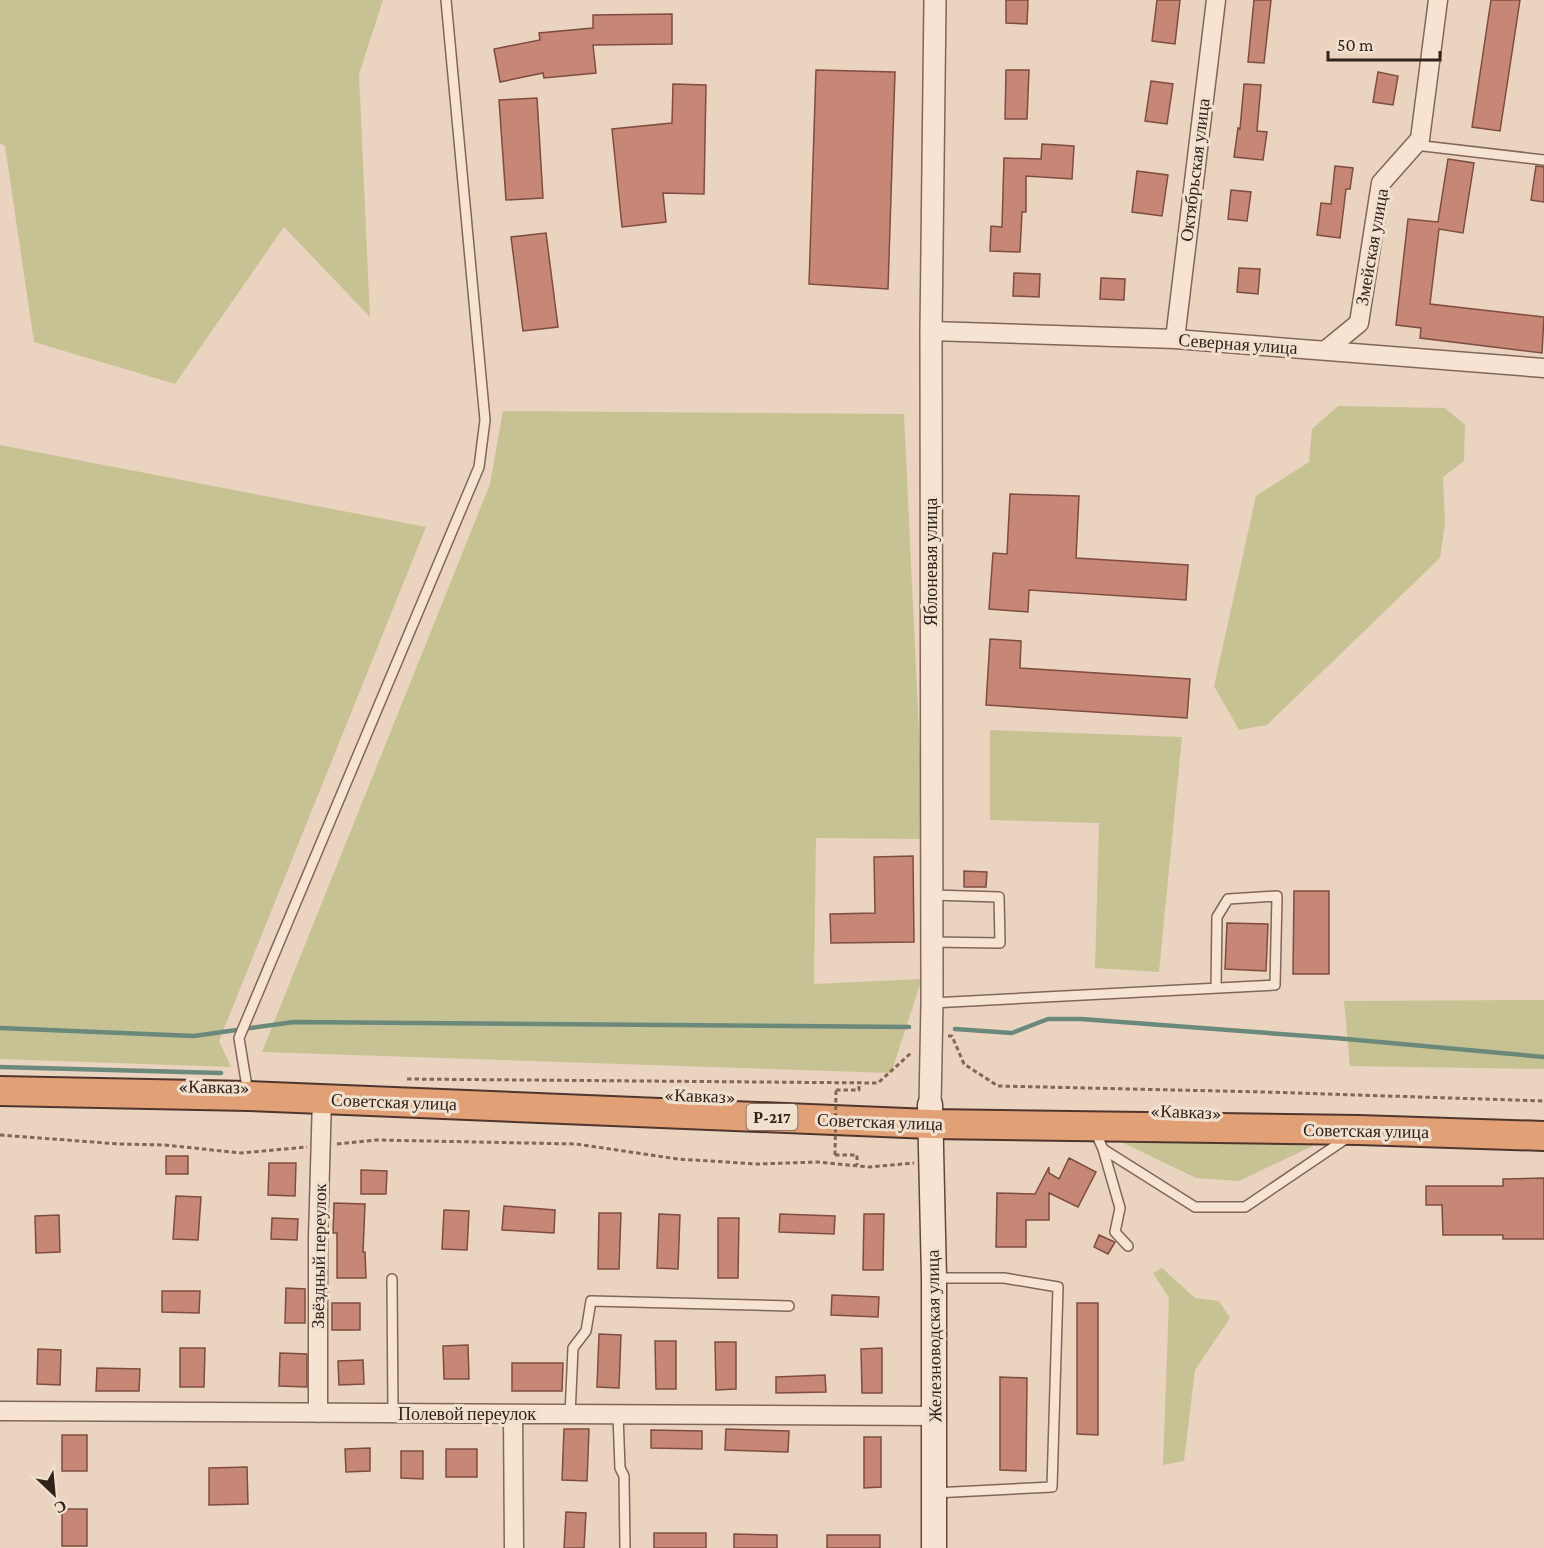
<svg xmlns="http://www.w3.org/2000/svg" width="1544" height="1548" viewBox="0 0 1544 1548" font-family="'Crimson Pro',serif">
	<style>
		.green { fill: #c7c294 }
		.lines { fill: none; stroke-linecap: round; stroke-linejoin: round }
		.stream { stroke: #6a897b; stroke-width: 4.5 }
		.building { fill: #c78777; stroke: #7f4c40; stroke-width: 1.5 }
		.service-casing { stroke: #826659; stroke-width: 12 }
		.minor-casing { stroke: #826659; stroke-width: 21 }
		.tertiary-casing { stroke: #826659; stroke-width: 24 }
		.secondary-casing { stroke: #63473c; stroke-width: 27 }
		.trunk-casing { stroke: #4f362d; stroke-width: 32 }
		.path { stroke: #826659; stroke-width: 3; stroke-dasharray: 4.5 3; stroke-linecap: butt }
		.service { stroke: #f6e3d1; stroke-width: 9 }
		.minor { stroke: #f6e3d1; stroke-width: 18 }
		.tertiary { stroke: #f6e3d1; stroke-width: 21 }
		.secondary { stroke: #f6e3d1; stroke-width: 24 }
		.trunk { stroke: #e2a076; stroke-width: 28 }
		.path-bridge { stroke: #826659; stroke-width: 3; stroke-dasharray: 4.5 3; stroke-linecap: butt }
		.labels { text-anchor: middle; stroke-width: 6; stroke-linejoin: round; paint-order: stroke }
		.shield { fill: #f2e0ce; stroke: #6c5b51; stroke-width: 1.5 }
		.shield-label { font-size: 16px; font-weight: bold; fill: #32221c }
		.street-label { font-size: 18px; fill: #32221c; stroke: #f2e0ce }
	</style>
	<rect width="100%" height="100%" fill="#ead4bf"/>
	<path class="green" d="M0 0H383L359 74 370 317 284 227 175 384 34 342 5 146 0 143Z
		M1338 406 1445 408 1465 425 1464 461 1443 477 1445 523 1440 558 1267 725 1239 730 1214 686 1256 496 1309 462 1312 429Z
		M503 411 904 414 924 839 816 838 814 984 922 979 891 1073 262 1052 490 484Z
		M0 445 426 527 219 1041 231 1067 0 1059Z
		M990 730 1182 737 1159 972 1095 968 1099 823 990 820Z
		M1544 1000V1069L1350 1066 1344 1001Z
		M1113 1138 1323 1141 1239 1181 1196 1178Z
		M1162 1268 1195 1298 1219 1301 1230 1318 1195 1370 1184 1461 1163 1465 1169 1298 1153 1273Z"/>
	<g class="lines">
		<path class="stream" d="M0 1028 194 1036 294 1022 909 1027
			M955 1029 1012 1033 1048 1019H1081L1335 1038 1544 1057
			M0 1067 221 1073"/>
	</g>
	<path class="building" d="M1006 0H1028L1027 24 1006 23Z
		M1157 0H1180L1175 44 1152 41Z
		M1254 0H1271L1264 63 1248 62Z
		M1491 0H1520L1500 131 1472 127Z
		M672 14V44L593 45 596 73 544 78 543 73 500 82 494 49 540 40 539 33 593 28V15Z
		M816 70 895 72 888 289 809 284Z
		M1006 70H1029L1027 119H1005Z
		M1378 72 1398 76 1393 105 1373 102Z
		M1151 81 1173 84 1167 124 1145 121Z
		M673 84 706 85 704 194 663 193 666 222 622 227 612 129 672 123Z
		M1244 84 1261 85 1257 131 1267 132 1263 160 1234 157 1238 128 1240 129Z
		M537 98 543 198 506 200 499 100Z
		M1042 144 1074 146 1072 179 1026 176V212H1022L1020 252 990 251 991 226 1002 227 1004 158 1041 159Z
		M1448 159 1474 163 1463 233 1439 229 1430 304 1544 317 1542 353 1420 338 1421 328 1396 325 1408 219 1438 222Z
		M1335 166 1353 168 1350 189H1346L1340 238 1317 235 1321 203 1331 204Z
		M1536 166 1544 167V202L1531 200Z
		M1137 171 1168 175 1162 216 1132 212Z
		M1231 190 1251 192 1247 221 1228 219Z
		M546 233 558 327 523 331 511 237Z
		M1239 268 1260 269 1258 294 1237 292Z
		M1014 273 1040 274 1039 297 1013 296Z
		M1101 278 1125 279 1124 300 1100 299Z
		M1010 494 1079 496 1076 558 1188 565 1186 600 1029 590 1028 612 989 609 993 553 1007 554Z
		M990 639 1021 641 1020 668 1190 679 1187 718 986 705Z
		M913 856 914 942 831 943 830 914 875 913 874 857Z
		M964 871 987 872 986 887H964Z
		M1294 891H1329V974H1293Z
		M1227 923 1268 924 1266 971 1225 969Z
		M166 1156H188V1174H166Z
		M1069 1158 1096 1172 1078 1207 1049 1193V1220H1026V1247H996L997 1193 1035 1194 1049 1167V1173L1059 1179Z
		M269 1163H296L295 1196 268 1195Z
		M361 1170 387 1171 386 1194H361Z
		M1544 1178V1239H1503V1235H1443L1442 1205H1426V1186H1503V1179Z
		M176 1196 201 1197 198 1240 173 1239Z
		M334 1203 365 1204 363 1252H365L366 1278H337V1233H333Z
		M504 1206 555 1210 554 1233 502 1230Z
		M444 1210 469 1211 467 1250 442 1249Z
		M599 1213H621L619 1269H598Z
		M659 1214 680 1215 678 1269 657 1268Z
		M780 1214 835 1216 834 1234 779 1232Z
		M864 1214H884L883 1270H863Z
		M59 1215 60 1252 36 1253 35 1216Z
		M272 1218 298 1219 297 1240 271 1239Z
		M718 1218H739L738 1278H718Z
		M1099 1235 1115 1242 1108 1254 1094 1247Z
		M286 1288 305 1289V1323H285Z
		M162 1291H200L199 1313 162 1312Z
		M832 1295 879 1297 878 1317 831 1315Z
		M332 1303H360V1330H332Z
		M1077 1303H1098V1435L1077 1434Z
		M599 1334 621 1335 619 1388 597 1387Z
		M655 1341H676V1389H656Z
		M715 1342H736V1389L716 1390Z
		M468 1345 469 1379H444L443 1346Z
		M180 1348H205L204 1387H180Z
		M882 1348V1393H862L861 1349Z
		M38 1349 61 1350 60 1385 37 1384Z
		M280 1353 307 1354V1387L279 1386Z
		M363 1360 364 1384 339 1385 338 1361Z
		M512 1363H563L562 1391H512Z
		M97 1368 140 1369 139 1391H96Z
		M825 1375 826 1392 776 1393V1377Z
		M1000 1377 1027 1378 1026 1471 1000 1470Z
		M564 1429H589L587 1481 562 1480Z
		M726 1429 789 1431 788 1452 725 1450Z
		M651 1430 702 1431V1449L651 1448Z
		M62 1435H87V1471H62Z
		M864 1437H881V1487L864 1488Z
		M370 1448V1471L346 1472 345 1449Z
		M446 1449H477V1477H446Z
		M401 1451H423V1479L401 1478Z
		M247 1467 248 1504 209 1505V1468Z
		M62 1509H87V1546H62Z
		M566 1512 586 1513 584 1548H564Z
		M654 1533H706V1548H654Z
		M734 1534 777 1535V1548H734Z
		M827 1535H880V1548H827Z"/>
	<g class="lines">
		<defs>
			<path id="service" d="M1415 145 1544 160
				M932 942 1000 943 999 897 932 895
				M932 1003 1275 985 1277 896 1228 899 1217 917 1216 988
				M248 1093 239 1038 479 467 485 420 446 0
				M1095 1131 1103 1149 1195 1207H1245L1347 1138
				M1103 1149 1120 1208 1115 1232 1128 1246
				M392 1279 393 1413
				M570 1415 573 1348 586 1331 591 1301 789 1306
				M618 1415 620 1468 624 1476 625 1548
				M934 1493 1052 1487 1058 1287 1004 1278H935"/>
			<path id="minor" d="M931 331 1175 339 1544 368
				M1175 339 1216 0
				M1326 350 1359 323 1381 183 1420 139 1438 0
				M0 1411 935 1416
				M318 1413V1237L322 1099
				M513 1414 514 1548"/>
			<path id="tertiary" d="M930 1105 932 1003 931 331 935 0"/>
			<path id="secondary" d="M930 1105 934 1278V1548"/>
			<path id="trunk" d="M0 1091 248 1096 930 1124 1359 1130 1544 1136"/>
		</defs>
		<use href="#service" class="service-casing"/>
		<use href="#minor" class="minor-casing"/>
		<use href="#tertiary" class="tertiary-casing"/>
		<use href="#secondary" class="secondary-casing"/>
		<use href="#trunk" class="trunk-casing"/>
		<path class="path" d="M948 1036H952L964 1064 998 1086 1264 1092 1544 1101
			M407 1079 878 1083 912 1052
			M836 1090H859V1083
			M0 1135 119 1144 165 1145 241 1153 307 1147
			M337 1144 376 1140 576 1144 678 1159 757 1164 817 1162 869 1167 914 1163
			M835 1155H857V1165"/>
		<use href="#service" class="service"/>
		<use href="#minor" class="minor"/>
		<use href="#tertiary" class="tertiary"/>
		<use href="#secondary" class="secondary"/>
		<use href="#trunk" class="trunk"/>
		<path class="path-bridge" d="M835 1155 836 1090"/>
	</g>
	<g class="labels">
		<rect class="shield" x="746.5" y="1104" width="51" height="26" rx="4.5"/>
		<g class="shield-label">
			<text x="772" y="1123">Р-217</text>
		</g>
		<g class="street-label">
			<text transform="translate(1195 170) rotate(-83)" y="6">Октябрьская улица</text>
			<text transform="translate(1372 247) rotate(-80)" y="6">Змейская улица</text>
			<text transform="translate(1238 344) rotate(4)" y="6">Северная улица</text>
			<text transform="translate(931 562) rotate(-90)" y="6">Яблоневая улица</text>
			<text transform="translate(214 1087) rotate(1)" y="6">«Кавказ»</text>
			<text transform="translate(700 1096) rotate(2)" y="6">«Кавказ»</text>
			<text transform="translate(394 1102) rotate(2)" y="6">Советская улица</text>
			<text transform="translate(1186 1112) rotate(2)" y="6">«Кавказ»</text>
			<text transform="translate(880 1122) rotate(2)" y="6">Советская улица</text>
			<text transform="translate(1366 1131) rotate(1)" y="6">Советская улица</text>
			<text transform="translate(319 1256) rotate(-89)" y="6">Звёздный переулок</text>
			<text transform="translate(934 1336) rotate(-91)" y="6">Железноводская улица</text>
			<text x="467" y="1420">Полевой переулок</text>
		</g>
	</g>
	<g transform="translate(54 1494) rotate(154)" stroke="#f2e0ce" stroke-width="4.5" paint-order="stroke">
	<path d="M0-4.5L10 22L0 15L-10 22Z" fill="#32221c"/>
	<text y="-9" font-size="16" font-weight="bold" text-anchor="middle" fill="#32221c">С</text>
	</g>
	<path d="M1328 51v9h112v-9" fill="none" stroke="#32221c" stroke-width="3"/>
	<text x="1337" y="51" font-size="18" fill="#32221c" stroke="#f2e0ce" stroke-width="4.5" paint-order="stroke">50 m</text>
</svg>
